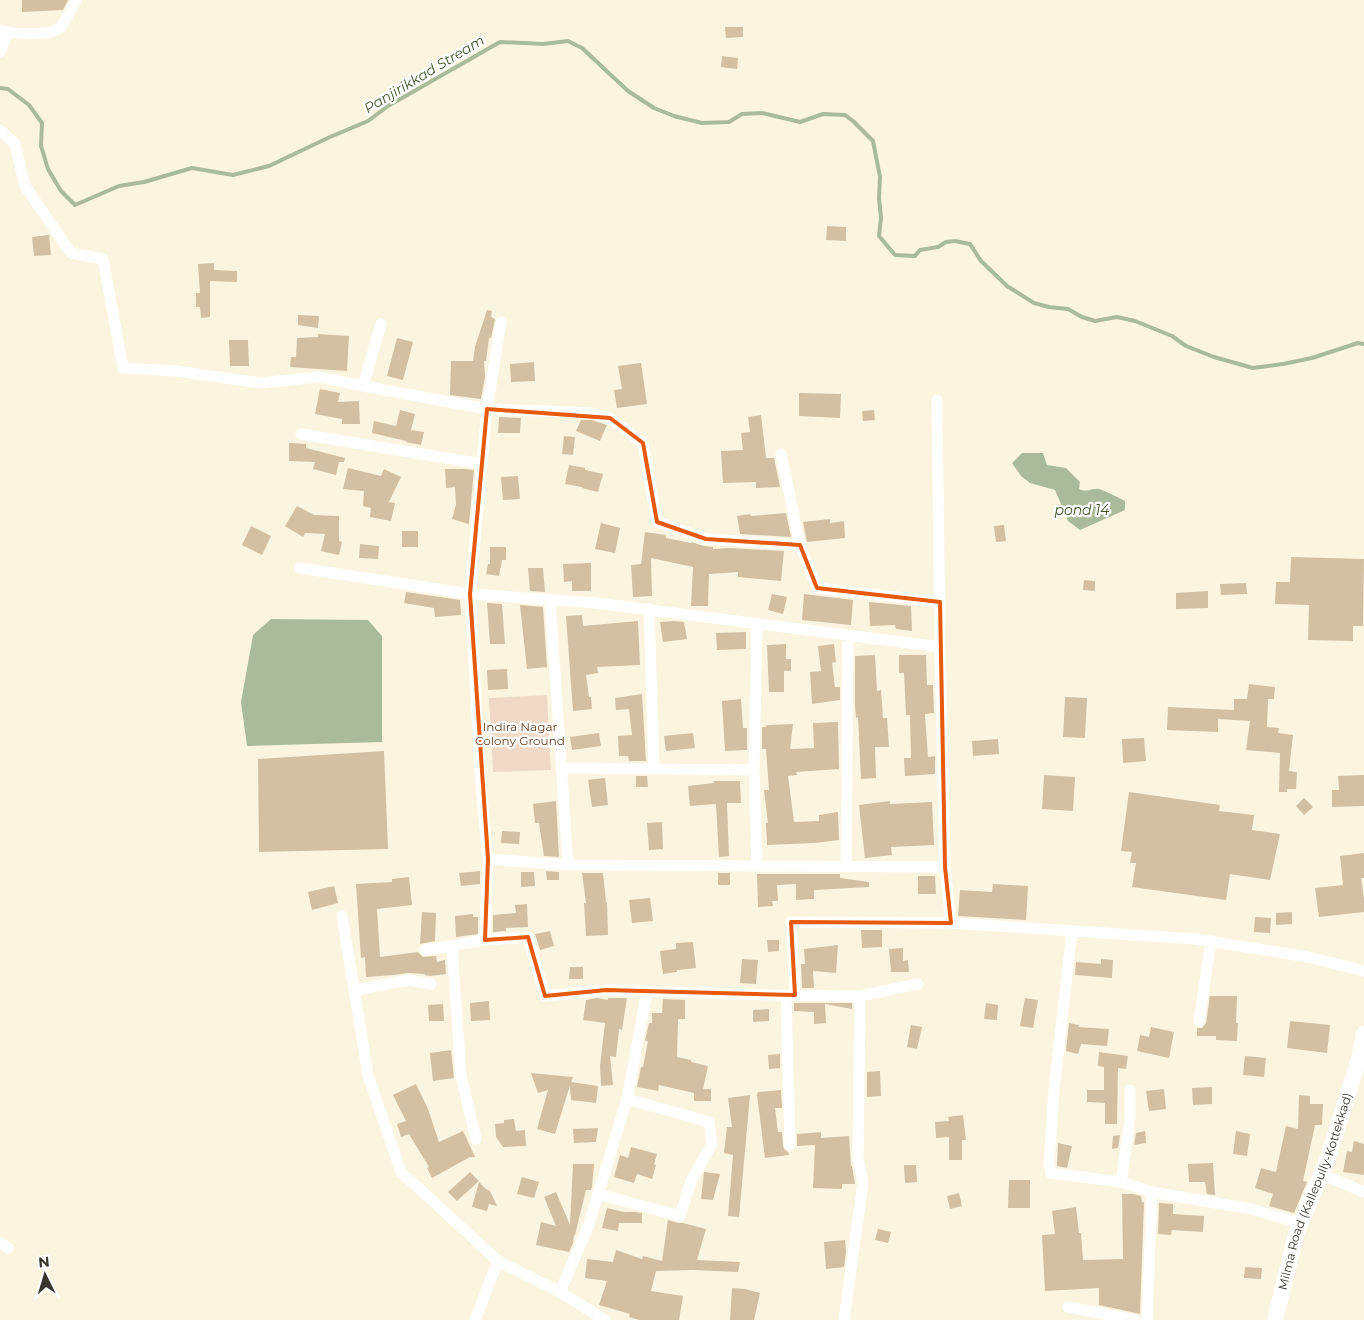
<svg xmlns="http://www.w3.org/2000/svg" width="1364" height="1320" viewBox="0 0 1364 1320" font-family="Montserrat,sans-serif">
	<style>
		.green { fill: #f1d9c8 }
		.water { fill: #aabb9c }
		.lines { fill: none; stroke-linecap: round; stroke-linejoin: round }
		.stream { stroke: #aabb9c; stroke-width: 4 }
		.building { fill: #d3bfa1 }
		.minor { stroke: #fff; stroke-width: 11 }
		.secondary { stroke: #fff; stroke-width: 16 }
		.marked { fill: none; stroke: #e8590c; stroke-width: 4; stroke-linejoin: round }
		.labels { text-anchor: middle; stroke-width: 4.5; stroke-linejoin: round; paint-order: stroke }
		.park-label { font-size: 12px; fill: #663c1a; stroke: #fff }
		.street-label { font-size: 12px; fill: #38362e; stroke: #fff }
		.water-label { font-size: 14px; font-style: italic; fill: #405728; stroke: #fff }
	</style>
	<rect width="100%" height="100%" fill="#fbf5e0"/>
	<path class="green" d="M547 695 551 770 493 772 489 698Z"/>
	<path class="water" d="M1022 453H1043L1047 465 1066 468 1080 482 1079 489C1088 493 1091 488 1099 489 1108 492 1117 497 1125 501V510L1080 530 1068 521 1055 490 1030 483 1021 476 1012 463Z
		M271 619 368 620 382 636V742L247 746 241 702 253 635Z"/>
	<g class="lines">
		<path class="stream" d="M0 88 8 89 29 105 42 123 41 146 48 169 61 191 75 205 119 186 144 182 192 168 233 175 269 166 330 137 368 121 388 106 500 42 543 44 568 41 582 48 628 91 654 108 674 116 702 123 729 122 742 114 762 113 800 122 823 114 845 115 853 121 873 141 880 177 879 198 881 218 879 236 895 255 915 256 920 250 938 247 946 242 955 241 970 244 981 261 1007 286 1034 303 1049 307 1068 309 1082 317 1095 321 1117 317 1135 321 1172 336 1186 346 1214 357 1253 368 1283 364 1312 358 1358 343 1364 344"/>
	</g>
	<path class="building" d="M22 0H68L63 10 22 12Z
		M725 27H743V37L726 38Z
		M722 56 738 58 737 69 721 67Z
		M827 226 846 227V241L826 240Z
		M49 235 51 255 34 256 32 237Z
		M214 263V270L237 271V282L210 281V317L201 318 200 307H196V293H200L198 264Z
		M487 310 492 311 491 317 495 319 491 338H489L486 361H484L485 377 481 399 450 395 451 361H473L475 347Z
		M298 315 319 316 318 328 298 325Z
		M318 334 349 336 347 371 290 367 291 357H296L297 338 318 337Z
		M397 338 413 342 403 380 387 376Z
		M229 340H248L249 366H230Z
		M534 362 535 381 511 382 510 364Z
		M641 363 647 404 617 408 614 390 622 389 618 366Z
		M320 389 340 393 338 402 359 401 360 424H342V419L315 414Z
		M799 393 841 394 840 418 799 416Z
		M400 410 415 414 411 430 424 432 421 445 406 442V441L372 433 374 421 396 426Z
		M874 410 875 420 863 421 862 411Z
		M761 415 766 458H774L780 487 756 488V482L723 483 721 451 743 450 741 433 750 432 748 417Z
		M499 417 521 418 520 433H498Z
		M581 420H591L607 425 600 441 576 431Z
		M564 436 575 437 573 455 562 454Z
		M289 443 306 444V448L345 458 344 462H339L336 475 313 469 315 462 289 461Z
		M569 465 585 468V470L603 474 598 492 582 488V487L565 484Z
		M348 468 381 476 384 469 401 477 389 502 395 503 391 521 370 517 371 508 363 506 364 491 343 489Z
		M445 469H464L474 470 469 524 452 519 456 505 455 487 446 488Z
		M518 476 520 499 503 500 501 477Z
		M297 506 314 515 339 516V541L342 542 339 555 321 551 325 534 305 533 303 537 285 526Z
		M786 513 791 537 740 534 737 516 750 514 751 516Z
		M830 519V523L844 521 845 538 807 542 803 522Z
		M601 523 620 528 615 553 595 549Z
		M1004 525 1006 541 996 542 994 526Z
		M251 526 271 536 262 555 242 545Z
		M402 531H418V547H402Z
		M645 532 666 535V538L691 543V542L704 546 713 547V549L729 548 784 551 781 581 738 577V572L709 574 708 606H691L693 567 651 558 652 596 633 597 631 565 641 564Z
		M360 544 379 546 378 559 359 558Z
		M490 547H506V560H502L499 576 486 574 488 564H490Z
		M1291 557 1364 559 1363 626H1353V641L1308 640 1309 605 1275 604 1276 582H1290Z
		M591 563V591H572V581L564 582 563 564Z
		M528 568H543L545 592 530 591Z
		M1084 580 1095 581V591L1083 590Z
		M1246 583 1247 594 1221 595 1220 584Z
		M1208 591V608L1176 609V593Z
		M406 592 460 600 461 615 435 617 434 608 404 603Z
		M772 594 787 597 783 614 768 610Z
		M804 594 853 600 851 625 802 620Z
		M869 602 911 606 912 631 896 629 895 625 870 626Z
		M487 603 502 604 505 644H490Z
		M520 605 543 607 547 667 527 669Z
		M582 615 583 626 638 621 640 665 597 667 598 673 586 675 589 697H591L592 709 573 711 566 616Z
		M674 621 684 622 687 639 663 642 660 622Z
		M746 632V649L717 650 716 633Z
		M786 644V659H791V671H784V692H769L767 645Z
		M834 644 836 662 832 663 835 687H840V700L812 704 810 672 821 671 818 646Z
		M875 655 877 691 881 690 883 718H887L889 747H875L876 778 861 779 858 717 856 718 855 704V656Z
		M899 655H926L927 685H933L934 713 925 714 928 757 935 756V774L905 776 904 758H911L910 715H906L904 673H899Z
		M507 669 508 689 488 690 487 670Z
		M1249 684 1275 687 1274 699H1268L1267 727 1279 728 1278 733 1293 735 1289 771 1297 772 1296 789H1287V792H1279L1280 753 1246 750 1250 721 1218 719V732L1167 730 1168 707 1234 710V699H1247Z
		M642 694 646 761H629L628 756H619L618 736 632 735 629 709 616 710 615 698Z
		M1065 697 1087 698 1085 738 1063 737Z
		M741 699 743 728H747V750L725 751 722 701Z
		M838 722 839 769 796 772 797 775 788 776 794 822 819 821V815L838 812 839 840 815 843 767 845 766 823H768L764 790H769L766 749H762V727H766L767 725 793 724 790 749 814 748 813 723Z
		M599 733 601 746 572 750 570 737Z
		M693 733 695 748 666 751 664 736Z
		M1144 738 1146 761 1123 763 1122 739Z
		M998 739 999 754 973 756 972 741Z
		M384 751 388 849 259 852 258 759Z
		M1044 775 1075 777 1073 811 1042 809Z
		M1364 775V806L1332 807V790H1339L1338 776Z
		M636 776H647L648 787H636Z
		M605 778 608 805 592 807 588 780Z
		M714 781H740L741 803H727L729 856 719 857 716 804 690 806 688 786 714 783Z
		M1129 792 1220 805 1219 811 1254 815 1252 830 1280 834 1270 880 1230 874 1226 900 1132 887 1136 863H1130L1132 852 1121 851Z
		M1304 798 1313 807 1304 815 1296 806Z
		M556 801 559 857 544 856 539 823H535L533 804Z
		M890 801V804L932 802 934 845 891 847 892 855 865 858 859 805Z
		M662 822 663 849 649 850 647 823Z
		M502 831 520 832 519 844 501 843Z
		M1364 853V878H1361L1364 898V912L1319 917 1315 888 1343 885 1340 856Z
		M480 871V884L461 886 459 873Z
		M546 871 559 872V880H547Z
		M521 872H534L535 886 521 887Z
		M582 873H603L606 902H607L608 935 586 936 584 903H586Z
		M718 873H730V885H718Z
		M757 874H840V878L869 882V887L814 890V899L796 900V884L777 885 778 901H772L773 906 758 907Z
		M918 876H935L936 894H918Z
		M409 877 412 905 377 909 380 957 418 952 423 957 436 956 437 962 445 960 446 974 430 976 425 975V974L408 973 394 975 366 977 365 957 361 958 356 884 392 882V879Z
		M993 884 1028 886 1026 920 958 916 960 890 992 892Z
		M334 886 338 903 312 910 308 892Z
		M650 898 653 921 632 923 629 900Z
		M527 904 528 927 506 928V931L493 932V915L516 913 515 905Z
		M422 912 436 913 435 941 420 944Z
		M1292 912V924L1276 925V913Z
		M473 914V917H478V934L456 937 455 916Z
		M1255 917 1271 918 1270 933 1254 932Z
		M861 930H882V947L862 948Z
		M550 931 554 946 540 950 535 934Z
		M767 940H779V951L768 952Z
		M693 942 696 968 677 970V972L663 974 660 951 676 949V943Z
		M838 945 836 973 813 971 814 988H802L801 964H805L804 949Z
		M903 948V961L908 960 909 972H891L889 949Z
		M742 959 758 960 756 984 740 983Z
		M1101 959 1113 960 1112 978 1075 975 1076 962 1101 964Z
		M570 967H583V979H569Z
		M1210 996H1237L1236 1023H1238L1237 1041 1216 1040V1036H1197V1028H1202L1206 1023Z
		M597 998 608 1000V998H627L622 1030 619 1029 616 1057 610 1056 613 1085 601 1086 600 1066 605 1023 583 1020 586 1000Z
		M1025 998 1038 1000 1033 1028 1020 1026Z
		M663 999 685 1000V1019H678L677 1057 691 1060V1062L708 1066 703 1089H711V1101H694V1093L659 1085 658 1091 637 1087 641 1067H643L648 1041H645L649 1023H652V1013H662Z
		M489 1001 490 1020 471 1021 470 1003Z
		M794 1003H852V1009L825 1004 826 1023 814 1024V1012L794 1011Z
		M986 1003 998 1005 997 1020 984 1019Z
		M443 1004 444 1021H429L428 1005Z
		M769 1009V1021L753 1022V1010Z
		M1290 1021 1330 1025 1327 1053 1287 1048Z
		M1069 1023 1079 1025 1078 1027 1109 1029 1107 1046 1081 1044 1078 1054 1066 1051Z
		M911 1025 922 1027 917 1049 907 1047Z
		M1151 1027 1174 1032 1169 1058 1137 1051 1140 1035 1149 1037Z
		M451 1050 454 1078 433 1081 430 1053Z
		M1099 1052 1128 1056 1126 1069 1118 1068 1117 1124H1105V1103L1087 1102V1090H1104V1067L1098 1066Z
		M780 1054V1068L769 1069 768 1055Z
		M1245 1056 1266 1058 1264 1077 1243 1075Z
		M880 1071 881 1096 867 1097V1072Z
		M531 1073 573 1077 571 1082 598 1086 596 1103 571 1100 570 1085 555 1134 537 1129 548 1090 538 1093Z
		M416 1084 428 1109 439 1142 463 1131 475 1157H470L432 1178 427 1168 429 1167 409 1134 401 1137 397 1124 406 1121 393 1095Z
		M1212 1087V1104L1193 1105 1192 1088Z
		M1164 1089 1166 1109 1149 1111 1146 1091Z
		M781 1090 782 1108H775L778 1132H782L783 1146 784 1149 788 1152 789 1155 765 1158 757 1094 758 1092Z
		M750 1095 739 1217 728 1216 733 1155 724 1153 727 1127H732L728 1098Z
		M1299 1095 1310 1096V1104H1323L1322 1125H1315L1303 1181 1307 1182 1294 1213 1269 1206 1273 1194 1255 1188 1261 1168 1276 1172 1286 1126 1298 1129Z
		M963 1115 966 1140H962V1160H949V1137L936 1138 935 1122 949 1121 948 1117Z
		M514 1119 516 1131 525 1130 526 1146 503 1147 496 1137 495 1124 504 1123V1120Z
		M598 1128 596 1142 574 1143 573 1129Z
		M1145 1131 1146 1143 1134 1145 1136 1133Z
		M1236 1131 1250 1134 1247 1156 1233 1154Z
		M821 1132V1138L849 1136 851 1166H852L855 1184H842V1189L813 1188 815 1145 797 1146V1134Z
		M1120 1135 1118 1148 1112 1149 1113 1136Z
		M1354 1141 1364 1144V1175L1343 1172 1347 1151 1352 1152Z
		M1058 1143 1072 1146 1067 1168 1057 1166Z
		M631 1147 657 1154 654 1164 656 1165 652 1179 637 1174 634 1183 614 1177 620 1155 628 1158Z
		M1213 1163 1215 1195 1207 1194 1205 1182H1189L1188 1164Z
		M573 1164H594L592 1187 591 1190H586L575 1235H574L573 1243 569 1252 536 1245 541 1222 556 1226 544 1197 556 1192 570 1225Z
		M904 1165H916L917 1182 905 1183Z
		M470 1172 479 1181 457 1201 448 1192Z
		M704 1172 720 1174 713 1200 701 1199Z
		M522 1177 539 1182 534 1198 517 1194Z
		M1009 1180H1030V1208H1008Z
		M479 1182 486 1189 490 1191 497 1206 489 1204 487 1211 472 1207Z
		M959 1193 962 1206 950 1209 947 1196Z
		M1122 1194H1133L1141 1196 1142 1202H1144L1140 1314 1099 1305V1288L1045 1291 1042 1235 1055 1234 1052 1211 1076 1207 1079 1233H1081L1083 1260 1123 1259Z
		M1159 1203 1173 1204V1214L1204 1216 1203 1232 1172 1230 1171 1235 1158 1234Z
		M607 1208 624 1212H635L642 1213V1223H619L618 1231 602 1228Z
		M668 1220 678 1223H683L706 1229 697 1260 740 1262 738 1272 692 1270 656 1271 651 1291 683 1296 679 1320H639L629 1317 630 1314 599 1305 607 1281 585 1278 587 1259 613 1262 616 1250 642 1259 643 1256 662 1261Z
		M878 1229 891 1232 888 1243 875 1240Z
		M845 1240 846 1252 844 1267 826 1269 824 1242Z
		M1245 1267 1262 1268 1261 1279 1244 1278Z
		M732 1288 745 1289 760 1293 754 1320H730Z"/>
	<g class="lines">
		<path class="minor" d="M0 30C13 34 51 37 61 27 65 23 73 6 76 0
			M0 52 8 32
			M0 130 15 144 25 186 71 253 103 259 123 368 177 371 259 383 319 377 363 386 487 409 470 594 481 787 488 859 568 865 945 867 951 923 1196 939 1308 957 1364 971
			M501 322 487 409 592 413 610 418 643 443 657 522 706 539 800 545
			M363 386 381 324
			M937 400 940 647
			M301 434 482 464
			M781 454 800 545 817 588 940 602
			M300 568 470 594 596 603 940 647 945 867
			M550 599 568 865
			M561 768 654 769 649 609
			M654 769 754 770 757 623
			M754 770 757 866
			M488 859 485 940 528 937 545 996 606 990 770 995 860 996
			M846 866 848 635
			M342 916 368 1075 401 1172 498 1261
			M1072 931 1054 1090 1049 1163 1051 1173 1121 1182 1152 1192 1251 1209 1301 1223
			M452 946 461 1076 476 1139
			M425 950 485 940
			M355 990 409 980 431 984
			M786 995 790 1145
			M795 995 791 922 951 923
			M1199 1021 1211 941
			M627 1099 647 991
			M1321 1174 1364 1192
			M1121 1182 1130 1119V1090
			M0 1243 8 1248
			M560 1292 589 1224 627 1099 709 1122 712 1144 691 1181 680 1216 598 1194
			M1068 1307 1135 1320
			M475 1320 498 1261 560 1292 605 1320
			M844 1320 863 1183 858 1158 860 996 918 984
			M1147 1320 1152 1192"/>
		<path class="secondary" id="s1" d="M1275 1320 1296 1234 1329 1155 1360 1055 1364 1034"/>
	</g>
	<path class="marked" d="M487 409 610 418 643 443 657 522 706 539 800 545 817 588 940 602 945 867 951 923 791 922 795 995 606 990 545 996 528 937 485 940 488 859 470 594Z"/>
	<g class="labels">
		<g class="park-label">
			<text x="520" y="731">Indira Nagar<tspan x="520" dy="14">Colony Ground</tspan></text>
		</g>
		<g class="street-label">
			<text dy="4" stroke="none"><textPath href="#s1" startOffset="135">Milma Road (Kallepully-Kottekkad)</textPath></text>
		</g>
		<g class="water-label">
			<text transform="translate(424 74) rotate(-31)" y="5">Panjirikkad Stream</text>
			<text x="1082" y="515">pond 14</text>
		</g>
	</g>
	<g transform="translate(45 1275) rotate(355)" stroke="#ffffff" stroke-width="4" paint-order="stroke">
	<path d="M0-4L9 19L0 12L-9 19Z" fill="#38362e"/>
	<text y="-8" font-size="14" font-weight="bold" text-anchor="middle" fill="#38362e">N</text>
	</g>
</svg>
